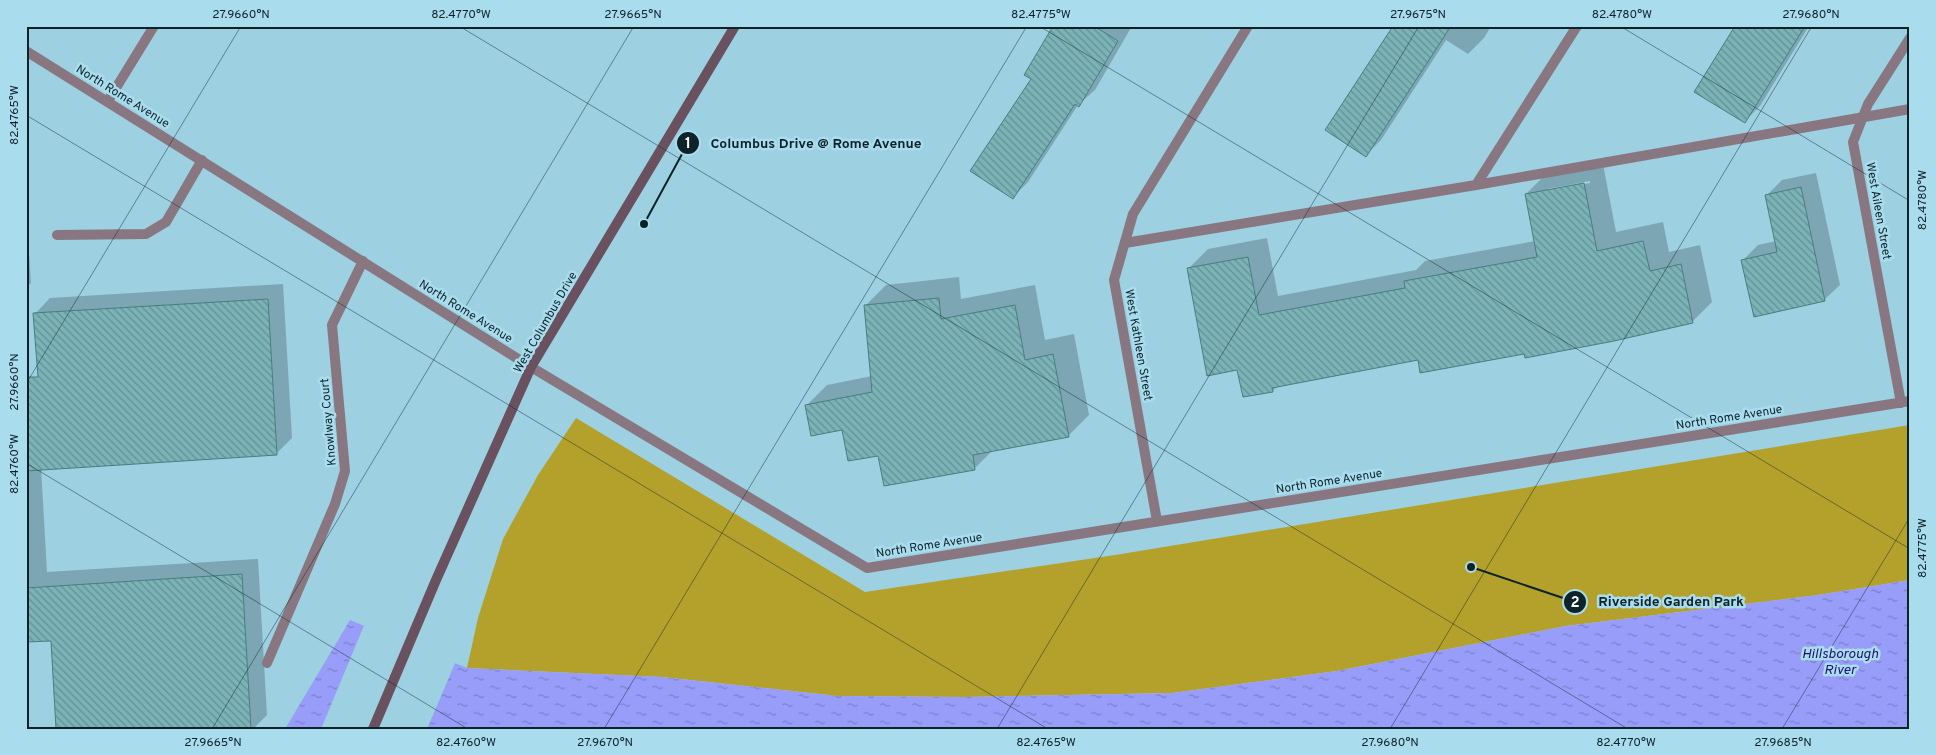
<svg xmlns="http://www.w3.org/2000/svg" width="1936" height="755" viewBox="0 0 1936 755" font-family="Overpass,sans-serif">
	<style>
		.park { fill: #b3a12c }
		.water { fill: url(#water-ripples) }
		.pier { fill: #9dd0e1 }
		.shadow { fill: #0003; fill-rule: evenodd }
		.building { fill: url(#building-back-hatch); stroke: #487e81 }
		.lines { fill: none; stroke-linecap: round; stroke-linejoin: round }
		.service { stroke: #887781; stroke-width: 10 }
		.minor { stroke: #887781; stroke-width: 10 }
		.tertiary { stroke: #887781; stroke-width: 10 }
		.secondary { stroke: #695160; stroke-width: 10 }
		.ticks { fill: none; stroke: #0e2329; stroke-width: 1; stroke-opacity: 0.45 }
		.labels { text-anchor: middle; stroke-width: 5; stroke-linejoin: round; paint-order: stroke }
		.street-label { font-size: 12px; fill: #0e2329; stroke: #a9ddee }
		.water-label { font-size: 14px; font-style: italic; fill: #240d74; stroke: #a9ddee }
		.leader { fill: none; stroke: #0e2329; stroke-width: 2 }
		.callout-dot { fill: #0e2329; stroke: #a9ddee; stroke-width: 2 }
		.mark-label { font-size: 15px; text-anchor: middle; font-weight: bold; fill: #fff }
		.callout-label { font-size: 14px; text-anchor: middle; font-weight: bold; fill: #0e2329; stroke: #a9ddee; stroke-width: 5; stroke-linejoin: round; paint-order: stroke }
		.neatline { fill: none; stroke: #0e2329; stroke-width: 2 }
		.ticks-label { font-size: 12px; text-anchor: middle; fill: #0e2329 }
	</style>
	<defs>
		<pattern id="water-ripples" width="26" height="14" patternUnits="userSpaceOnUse" patternTransform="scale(1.25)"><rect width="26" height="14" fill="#989df9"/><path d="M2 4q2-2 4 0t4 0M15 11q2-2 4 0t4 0" fill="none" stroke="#7a80ca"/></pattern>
		<pattern id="building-back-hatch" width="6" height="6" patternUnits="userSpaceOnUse" patternTransform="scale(1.25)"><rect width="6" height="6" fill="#7bb3b6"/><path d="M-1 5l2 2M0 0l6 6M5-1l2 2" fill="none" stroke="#639194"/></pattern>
	</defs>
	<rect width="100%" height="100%" fill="#9dd0e1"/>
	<path class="park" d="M576 418 865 592 1115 555 1910 425V580L1818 595 1566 626 1337 671 1172 693 964 697 838 696 662 677 467 668 478 618 503 539 538 475Z"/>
	<path class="water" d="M1910 580V729H285L350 620 467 668 662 677 838 696 964 697 1172 693 1337 671 1566 626 1818 595Z"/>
	<path class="pier" d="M365 623 456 661 427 729H321Z"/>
	<path class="shadow" d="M1054 26H1132L1095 90 1078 105 1028 182 1013 197 1032 78Z
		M1395 26H1491L1484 38 1468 54 1446 40 1381 140 1366 155Z
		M1737 26H1809L1760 106 1745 121Z
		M1603 164 1616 232 1663 222 1669 252 1700 245 1712 302 1692 322 1525 352 1419 359 1278 385 1273 391 1238 369 1188 269 1208 249 1267 238 1278 296 1416 270 1425 261 1535 241 1526 194 1546 174ZM1590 181V183L1547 191V189Z
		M1816 173 1840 285 1824 300 1743 260 1758 245 1776 241 1767 195 1782 180Z
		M26 206 31 283 26 287Z
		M959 277 961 299 1035 285 1045 340 1074 334 1089 415 1068 436 994 449 975 468 843 429 807 405 827 385 872 376 865 306 886 285Z
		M283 284 292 438 276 454 35 314 50 298Z
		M41 467 47 572 258 559 267 715 253 729H57L52 639 26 641V468Z"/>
	<path class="building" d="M1053 26H1094L1118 41 1079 107 1075 104 1013 199 970 171 1031 79 1024 75Z
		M1393 26H1451L1366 157 1325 130Z
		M1735 26H1805L1745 123 1694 92Z
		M1584 183 1597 251 1643 241 1650 271 1681 264 1693 323 1614 341 1525 358 1524 354 1420 373 1418 360 1272 388 1273 392 1243 397 1237 370 1207 376 1187 268 1248 257 1259 315 1405 288 1404 281 1537 257 1525 194Z
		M1801 187 1825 301 1754 317 1741 260 1777 252 1765 195Z
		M939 298 941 319 1015 305 1025 360 1053 354 1069 437 973 455 975 470 884 486 878 456 848 461 842 430 811 436 805 405 872 392 864 305Z
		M268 299 277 455 26 471V377H38L33 313Z
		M242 574 251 729H56L51 641 26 642V588Z"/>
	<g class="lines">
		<path class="service" d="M1476 185 1910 109
			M57 235 146 234 166 222 202 160
			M1125 243 1476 185 1577 26
			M267 663 335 504 345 471 332 325 363 261"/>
		<path class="minor" d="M108 101 154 26
			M531 367 867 568 1910 401
			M1901 403 1853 142 1868 104 1910 38
			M1157 521 1114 280 1133 214 1248 26"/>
		<path class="tertiary" d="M26 51 531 367"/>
		<path class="secondary" d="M373 729 436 580 531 367 735 26"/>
	</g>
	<path class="ticks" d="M459 26 1628 729M1039 26 1910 549M1620 26 1910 201M26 115 1048 729M26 384 241 26M26 463 468 729M212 729 634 26M604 729 1027 26M997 729 1419 26M1390 729 1812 26M1782 729 1910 517"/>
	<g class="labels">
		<g class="street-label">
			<text transform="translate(123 96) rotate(32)" y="4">North Rome Avenue</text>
			<text transform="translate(1879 211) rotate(80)" y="4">West Aileen Street</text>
			<text transform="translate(466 311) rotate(32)" y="4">North Rome Avenue</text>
			<text transform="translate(545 322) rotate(-60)" y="4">West Columbus Drive</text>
			<text transform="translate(1139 345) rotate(80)" y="4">West Kathleen Street</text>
			<text transform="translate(1729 417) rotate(-9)" y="4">North Rome Avenue</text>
			<text transform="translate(328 422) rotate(-95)" y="4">Knowlway Court</text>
			<text transform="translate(1329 481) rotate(-9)" y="4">North Rome Avenue</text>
			<text transform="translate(929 545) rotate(-9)" y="4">North Rome Avenue</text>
		</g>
		<g class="water-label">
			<text x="1840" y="658">Hillsborough<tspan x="1840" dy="16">River</tspan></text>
		</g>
	</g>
	<path class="leader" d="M644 224L688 143M1471 567L1575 602"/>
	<g class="callout-dot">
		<circle cx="644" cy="224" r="5"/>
		<circle cx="1471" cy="567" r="5"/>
		<circle cx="688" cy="143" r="12"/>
		<circle cx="1575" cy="602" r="12"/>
	</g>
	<g class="mark-label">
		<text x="688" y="148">1</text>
		<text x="1575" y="607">2</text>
	</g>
	<g class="callout-label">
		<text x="816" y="148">Columbus Drive @ Rome Avenue</text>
		<text x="1671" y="606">Riverside Garden Park</text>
	</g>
	<rect width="1936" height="755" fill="none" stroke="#a9ddee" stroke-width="55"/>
	<rect x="28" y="28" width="1880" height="700" class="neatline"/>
	<g class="ticks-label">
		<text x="241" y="18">27.9660°N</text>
		<text x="461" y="18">82.4770°W</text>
		<text x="633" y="18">27.9665°N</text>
		<text x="1041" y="18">82.4775°W</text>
		<text x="1418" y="18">27.9675°N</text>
		<text x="1622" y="18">82.4780°W</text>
		<text x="1811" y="18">27.9680°N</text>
		<text transform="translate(14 115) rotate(-90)" y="4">82.4765°W</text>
		<text transform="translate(1922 200) rotate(-90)" y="4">82.4780°W</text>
		<text transform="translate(14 382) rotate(-90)" y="4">27.9660°N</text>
		<text transform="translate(14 464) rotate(-90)" y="4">82.4760°W</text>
		<text transform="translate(1922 548) rotate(-90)" y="4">82.4775°W</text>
		<text x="213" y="746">27.9665°N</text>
		<text x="466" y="746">82.4760°W</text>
		<text x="605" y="746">27.9670°N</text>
		<text x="1046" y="746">82.4765°W</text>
		<text x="1390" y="746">27.9680°N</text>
		<text x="1626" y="746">82.4770°W</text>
		<text x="1783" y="746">27.9685°N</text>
	</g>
</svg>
